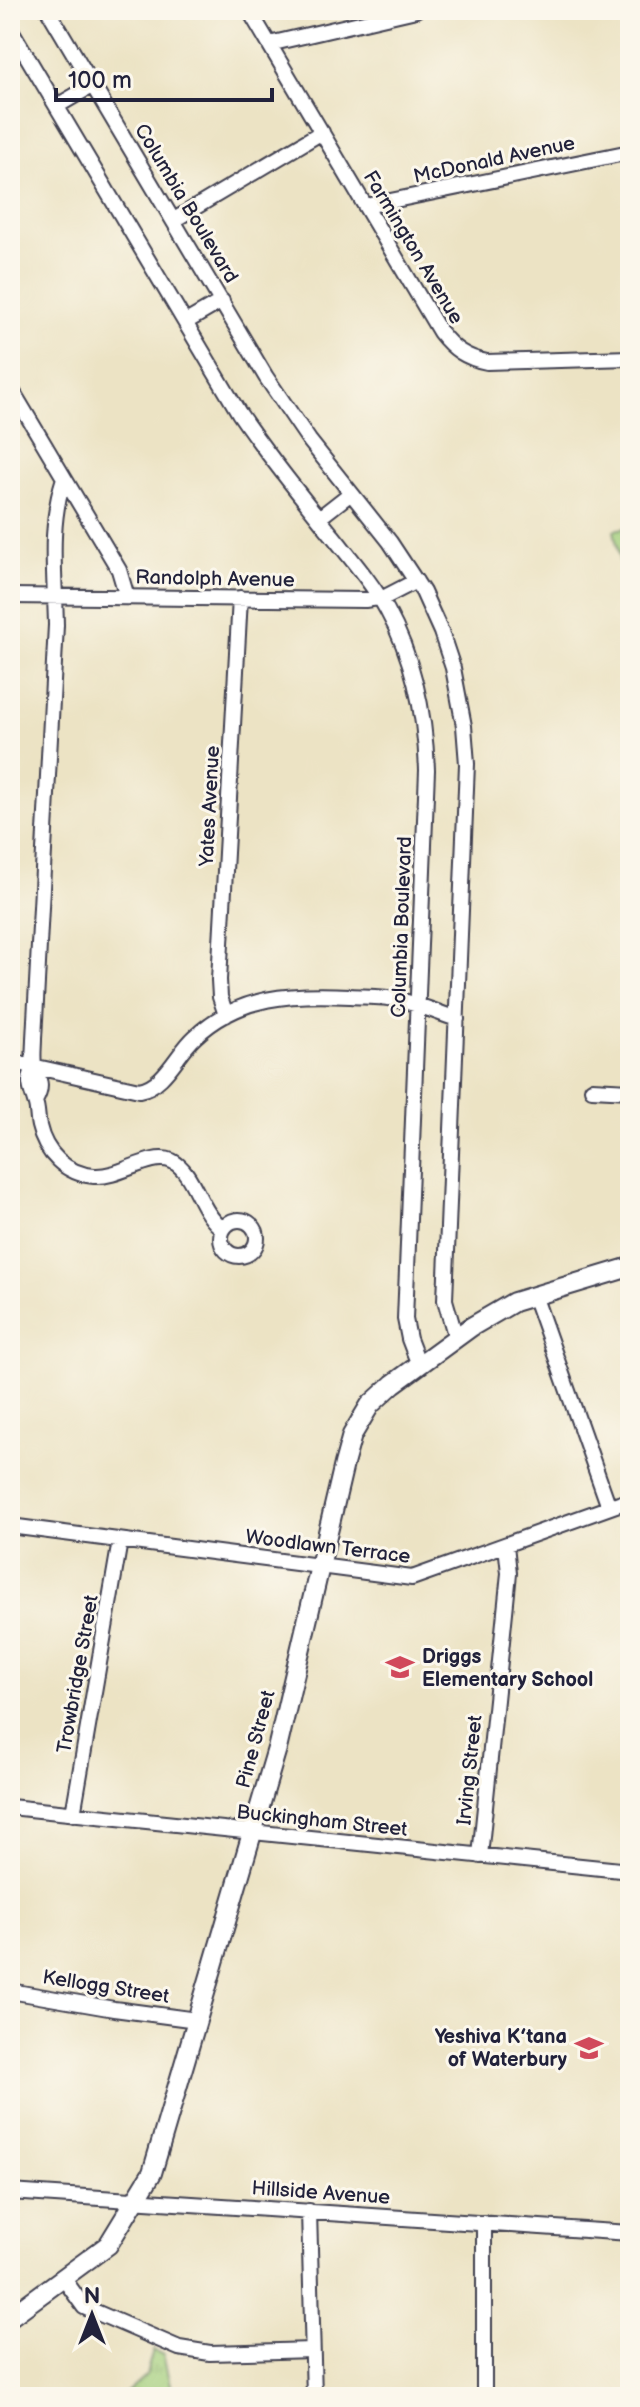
<svg xmlns="http://www.w3.org/2000/svg" width="640" height="2407" viewBox="0 0 640 2407" font-family="'Balsamiq Sans',sans-serif">
	<style>
		.grass { fill: #a3ce7b; stroke: #62785b; stroke-width: 2 }
		.park { fill: url(#park-tufts); stroke: #62785b; stroke-width: 2 }
		.lines { fill: none; stroke-linecap: round; stroke-linejoin: round }
		.minor-casing { stroke: #403f50; stroke-width: 18 }
		.tertiary-casing { stroke: #403f50; stroke-width: 22 }
		.minor { stroke: #fff; stroke-width: 14 }
		.tertiary { stroke: #fff; stroke-width: 18 }
		.labels { text-anchor: middle; stroke-width: 6; stroke-linejoin: round; paint-order: stroke }
		.street-label { font-size: 20px; fill: #22223b; stroke: #fbf7ec }
		.poi-label { font-size: 20px; font-weight: bold; fill: #22223b; stroke: #fbf7ec; text-anchor: start }
	</style>
	<defs>
		<pattern id="park-tufts" width="24" height="20" patternUnits="userSpaceOnUse" patternTransform="scale(2)"><rect width="24" height="20" fill="#a3ce7b"/><path d="M3 7l-1-3M5 7V3M7 7l1-3M15 17l-1-3M17 17v-4M19 17l1-3" fill="none" stroke="#8cb16b"/></pattern>
	</defs>
	<rect width="100%" height="100%" fill="#fbf7ec"/>
	<filter id="ink" filterUnits="userSpaceOnUse"><feTurbulence type="fractalNoise" baseFrequency=".0125" numOctaves="2"/><feDisplacementMap in="SourceGraphic" scale="16" xChannelSelector="R" yChannelSelector="G"/><feConvolveMatrix kernelMatrix="1 2 1 2 8 2 1 2 1" color-interpolation-filters="sRGB"/></filter>
	<filter id="wash" filterUnits="userSpaceOnUse"><feTurbulence type="fractalNoise" baseFrequency=".006" numOctaves="4" result="noise"/><feDisplacementMap in="SourceGraphic" scale="32" xChannelSelector="R" yChannelSelector="G"/><feGaussianBlur stdDeviation="1.8" result="paint"/><feColorMatrix in="noise" values="0 0 0 0 0 0 0 0 0 0 0 0 0 0 0 0 0 1.4 0 .05"/><feComposite in="paint" operator="in"/></filter>
	<g filter="url(#wash)">
		<rect width="100%" height="100%" fill="#ece3c4"/>
		<path class="grass" d="M630 527V617L614 530Z"/>
		<path class="park" d="M153 2350 163 2355 173 2397H121L146 2375Z"/>
	</g>
	<g filter="url(#ink)">
		<g class="lines">
			<defs>
				<path id="minor" d="M48 10 266 377 309 440 390 542 423 592 441 632 453 668 464 726 467 764 445 1300 456 1338
					M249 10 440 332C453 349 466 358 487 362L630 358
					M10 28 239 413C268 456 300 495 333 536 352 560 372 583 387 610 414 659 425 715 427 770L405 1319 409 1339 419 1365
					M269 44 416 10
					M57 106 93 85
					M366 206 630 152
					M174 220 322 132
					M186 322 222 301
					M10 387 119 570 127 597
					M319 518 351 493
					M10 596 365 600 385 597 416 581
					M226 1015 220 997 219 980 240 598
					M10 1061 139 1090C165 1086 177 1053 195 1037 239 995 293 993 350 996 366 997 383 996 399 1000 419 1004 438 1013 457 1019
					M35 1067C26 1081 31 1088 35 1102 38 1109 37 1118 39 1126 45 1153 66 1174 94 1176 120 1178 150 1152 172 1161 195 1172 199 1213 223 1229
					M592 1089 630 1091
					M35 1101C43 1088 40 1081 35 1068 32 1060 34 1048 34 1039L56 625C55 576 48 526 64 478
					M221 1238a18 18 0 1 1 36 0a18 18 0 1 1-36 0Z
					M534 1295 609 1507
					M10 1526 412 1578 630 1500
					M10 1807 630 1871
					M73 1814 120 1541
					M480 1856 509 1573 506 1545
					M10 1991 114 2009 197 2020
					M10 2192 630 2233
					M309 2211 314 2397
					M64 2279 84 2307 179 2348 210 2353 312 2350
					M484 2397V2223"/>
				<path id="tertiary" d="M10 2317 108 2245 152 2173 278 1745 344 1464 352 1435 370 1405 393 1384 471 1327 514 1302 630 1267"/>
			</defs>
			<use href="#minor" class="minor-casing"/>
			<use href="#tertiary" class="tertiary-casing"/>
			<use href="#minor" class="minor"/>
			<use href="#tertiary" class="tertiary"/>
		</g>
	</g>
	<defs>
		<symbol id="school-bare" viewBox="-9 -9 18 18"><path d="M0-5L7-2L0 1L-7-2ZM-4 1L0 2.5L4 1V4Q0 6-4 4Z" fill="#d1495b" stroke="#fbf7ec" stroke-width="2.5" paint-order="stroke"/></symbol>
	</defs>
	<g fill-rule="evenodd">
		<use href="#school-bare" x="380" y="1647" width="40" height="40"/>
		<use href="#school-bare" x="569" y="2028" width="40" height="40"/>
	</g>
	<g class="labels">
		<g class="street-label">
			<text transform="translate(494 159) rotate(-12)" y="7">McDonald Avenue</text>
			<text transform="translate(187 203) rotate(59)" y="7">Columbia Boulevard</text>
			<text transform="translate(414 247) rotate(59)" y="7">Farmington Avenue</text>
			<text transform="translate(215 578) rotate(1)" y="7">Randolph Avenue</text>
			<text transform="translate(209 806) rotate(-87)" y="7">Yates Avenue</text>
			<text transform="translate(401 927) rotate(-88)" y="7">Columbia Boulevard</text>
			<text transform="translate(328 1546) rotate(7)" y="7">Woodlawn Terrace</text>
			<text transform="translate(77 1674) rotate(-80)" y="7">Trowbridge Street</text>
			<text transform="translate(255 1739) rotate(-75)" y="7">Pine Street</text>
			<text transform="translate(469 1770) rotate(-84)" y="7">Irving Street</text>
			<text transform="translate(322 1820) rotate(6)" y="7">Buckingham Street</text>
			<text transform="translate(106 1986) rotate(9)" y="7">Kellogg Street</text>
			<text transform="translate(321 2192) rotate(4)" y="7">Hillside Avenue</text>
		</g>
		<g class="poi-label">
			<text x="422" y="1663">Driggs<tspan x="422" dy="23">Elementary School</tspan></text>
			<text x="567" y="2043" text-anchor="end">Yeshiva K’tana<tspan x="567" dy="23">of Waterbury</tspan></text>
		</g>
	</g>
	<rect width="640" height="2407" fill="none" stroke="#fbf7ec" stroke-width="40"/>
	<g transform="translate(92 2315)" stroke="#fbf7ec" stroke-width="6" paint-order="stroke">
	<path d="M0-6L14 30L0 20L-14 30Z" fill="#22223b"/>
	<text y="-12" font-size="22" font-weight="bold" text-anchor="middle" fill="#22223b">N</text>
	</g>
	<path d="M56 88v12h216v-12" fill="none" stroke="#22223b" stroke-width="4"/>
	<text x="68" y="88" font-size="24" fill="#22223b" stroke="#fbf7ec" stroke-width="6" paint-order="stroke">100 m</text>
</svg>
